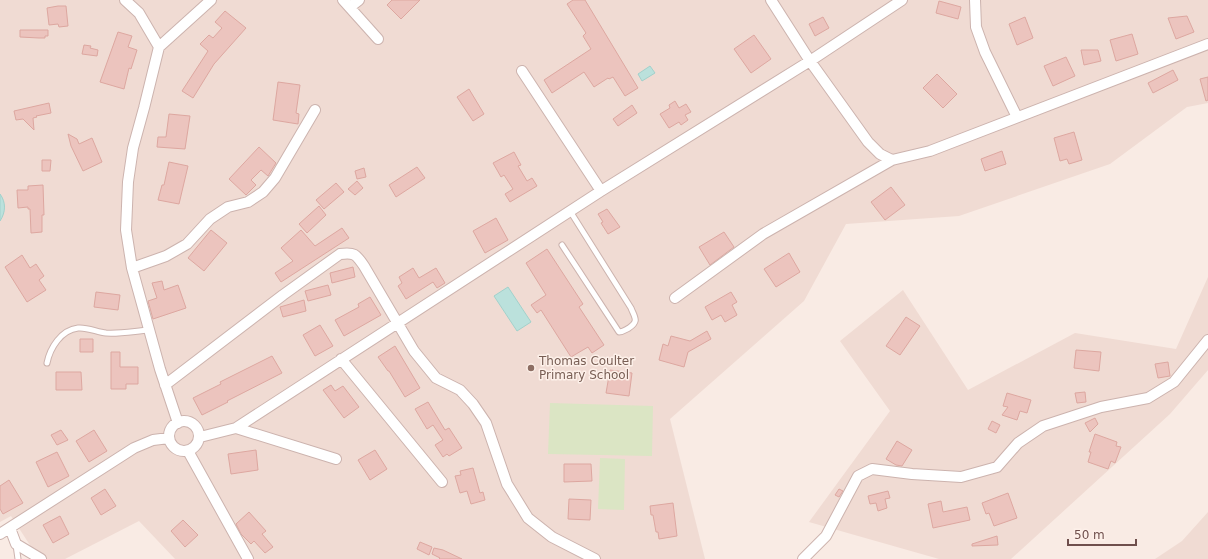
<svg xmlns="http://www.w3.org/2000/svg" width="1208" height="559" viewBox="0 0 1208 559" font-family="'DejaVu Sans',sans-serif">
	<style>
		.residential { fill: #f0dbd3 }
		.green { fill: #dbe5c4 }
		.water { fill: #bbe1dc; stroke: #a2d1cb }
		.building { fill: #ecc4be; stroke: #dda7a0 }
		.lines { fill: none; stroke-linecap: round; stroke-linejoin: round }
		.service-casing { stroke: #ccb3ae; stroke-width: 7 }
		.minor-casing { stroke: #ccb3ae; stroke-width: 12 }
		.service { stroke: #fff; stroke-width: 5 }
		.minor { stroke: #fff; stroke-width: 10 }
		.education-dot { fill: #8d6e63; stroke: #fdf0e9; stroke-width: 1.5 }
		.labels { text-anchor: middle; stroke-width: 3; stroke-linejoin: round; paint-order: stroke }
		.education-label { font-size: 12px; fill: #785e54; stroke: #fdf0e9; text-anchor: start }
	</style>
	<rect width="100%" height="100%" fill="#f9ebe4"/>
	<path class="residential" d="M0 0H1208V103L1187 107 1110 164 959 216 846 224 804 301 670 419 705 559H175L139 521 65 559H39L11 516 0 522Z
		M1208 277V370L1170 414 1011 559H939L809 522 890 411 840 341 903 290 968 390 1075 333 1176 349Z
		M1208 512V559H1155L1182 541Z"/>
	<path class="green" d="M550 403 653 406 652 456 548 454Z
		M600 458 625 459 624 510 598 509Z"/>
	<path class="water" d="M650 66 655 73 642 81 638 74Z
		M0 194C6 202 6 212 0 221Z
		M508 287 531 322 517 331 494 296Z"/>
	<path class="building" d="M392 0H420L401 19 387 5Z
		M573 0H585L638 88 625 96 613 77 609 79 608 78 594 87 584 72 552 93 544 80 591 49 583 36 586 33 567 4Z
		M939 1 961 7 958 19 936 13Z
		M58 6H66L68 26 59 27 58 24 49 25 47 8Z
		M225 11 246 28 214 64 193 98 182 91 208 51 200 44 209 35 213 38 222 28 215 22Z
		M1187 16 1194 32 1176 39 1168 18Z
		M823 17 829 28 815 36 809 24Z
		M1025 17 1033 38 1017 45 1009 24Z
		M20 30H48V36H45V38H39L20 37Z
		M118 32 132 36 128 47 137 50 131 69 129 68 124 89 100 82Z
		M1132 34 1138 54 1116 61 1110 40Z
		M754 35 771 59 751 73 734 49Z
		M84 45 91 46 90 48 98 50 97 56 82 54Z
		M1081 50H1098L1101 61 1084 65Z
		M1066 57 1075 76 1053 86 1044 66Z
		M1173 70 1178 80 1153 93 1148 83Z
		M937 74 957 94 943 108 923 88Z
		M1208 77V100L1206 101 1200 79Z
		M278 82 300 85 296 113 299 114 298 124 273 120Z
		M469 89 484 114 473 121 457 97Z
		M675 101 679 108 686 104 691 112 685 115 688 120 681 125 679 122 669 128 660 114 670 108 669 105Z
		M49 103 51 113 36 116 37 117 33 118 34 130 23 119 16 120 14 111Z
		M632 105 637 113 618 126 613 119Z
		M169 114 190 116 185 149 157 147 158 137H166Z
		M1074 132 1082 160 1069 164 1067 159 1060 161 1054 138Z
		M68 134 77 139 79 144 92 138 102 162 83 171 71 146Z
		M259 147 276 163 268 176 261 170 251 180 256 185 246 195 229 179Z
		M1002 151 1006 164 985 171 981 159Z
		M514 152 521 165 518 166 527 181 532 178 537 186 510 202 505 194 513 189 504 175 501 177 493 163Z
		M42 160H51L50 171H42Z
		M169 162 188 166 179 204 158 200 162 185H164Z
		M417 167 425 178 396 197 389 185Z
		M364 168 366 177 357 179 355 171Z
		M357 181 363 188 355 195 348 189Z
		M336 183 344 192 324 209 316 200Z
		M43 185 44 215H42V232L31 233 30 209H28V207L18 208 17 190H28V186Z
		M891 187 905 205 885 220 871 202Z
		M319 206 326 215 307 233 299 224Z
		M607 209 620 227 608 234 601 223 603 222 598 214Z
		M496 218 508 240 485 253 473 231Z
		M342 228 349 238 281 282 275 273 293 261 281 248 301 230 315 246Z
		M211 230 227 243 204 271 188 258Z
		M724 232 734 247 710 265 699 247Z
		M547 249 583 304 579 307 604 345 592 353 588 347 571 357 541 310 537 313 531 305 546 295 526 263Z
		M789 253 800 272 776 287 764 269Z
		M22 255 30 268 36 264 44 276 39 280 46 290 27 302 5 267Z
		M353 267 355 277 332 283 330 273Z
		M413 268 419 278 436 268 445 283 437 288 433 282 406 299 398 286 402 283 399 277Z
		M162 281 164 290 178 285 186 308 153 319 148 301 157 298 152 283Z
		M328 285 331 295 308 301 305 291Z
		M96 292 120 295 118 310 94 307Z
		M731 292 737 302 732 305 737 315 725 322 721 315 712 320 705 307Z
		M370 297 381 315 344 336 335 320 359 307 358 304Z
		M304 300 306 311 283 317 280 307Z
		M906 317 920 326 900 355 886 346Z
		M320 325 333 346 315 356 303 335Z
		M707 331 711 339 688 352 684 367 659 360 663 344 668 346 671 336 690 341Z
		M80 339H93V352H80Z
		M395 346 420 388 405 397 389 371H388L378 357Z
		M1076 350 1101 352 1099 371 1074 368Z
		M111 352H120V367H138V384H126V389H111Z
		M272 356 282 373 227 401 228 402 202 415 193 398 221 384 220 382Z
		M1168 362 1170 376 1158 378 1155 364Z
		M610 370 632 373 629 396 606 393Z
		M56 372H81L82 390H56Z
		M331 385 335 391 343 386 359 407 344 418 323 390Z
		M1085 392 1086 402 1077 403 1075 393Z
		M1007 393 1031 400 1027 413 1020 411 1017 420 1002 415 1008 407 1003 406Z
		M428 402 445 430 449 428 462 448 449 456 447 454 443 457 435 445 443 440 433 425 427 429 415 409Z
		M1095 418 1098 424 1090 432 1085 423Z
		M992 421 1000 425 996 433 988 429Z
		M61 430 68 440 57 445 51 435Z
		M94 430 107 451 89 462 76 441Z
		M1095 434 1117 442 1116 446 1121 447 1115 463 1111 461 1108 469 1088 462 1091 452H1089Z
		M897 441 912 450 902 466 896 465 886 459Z
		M256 450 258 470 231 474 228 454Z
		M375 450 387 469 370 480 358 460Z
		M57 452 69 476 48 487 36 462Z
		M564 464H591L592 481 564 482Z
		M473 468 480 493 483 492 485 500 471 504 467 491 460 493 455 476 461 475 460 471Z
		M9 480 23 503 3 514 0 509V486Z
		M105 489 116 506 101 515 91 498Z
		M839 489 843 491 839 497 835 495Z
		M888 491 890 498 885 499 887 508 878 511 876 503 870 504 868 496Z
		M1008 493 1017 518 994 526 989 513 986 514 982 503Z
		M569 499 591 500 590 520 568 519Z
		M941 501 943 512 967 507 970 520 933 528 928 504Z
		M673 503 677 536 659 539 658 532H656L653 515H651L650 506Z
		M249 512 266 531 262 534 273 547 265 553 254 541 251 544 241 534 236 524Z
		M60 516 69 534 53 543 43 525Z
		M183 520 198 535 185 547 171 531Z
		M997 536 998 545 972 546V544Z
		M420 542 432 547 429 555 417 549Z
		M434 548 443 550 462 559H439L440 558 432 554Z"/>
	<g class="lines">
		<defs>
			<path id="service" d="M562 245 619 332C623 332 625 330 629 328 639 321 635 318 631 308L570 211
				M47 363C50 348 61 330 78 328 87 327 97 332 106 333 120 334 135 331 149 330
				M16 545 18 559"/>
			<path id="minor" d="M125 0 139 13 159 47 144 108 133 148 128 182 126 230 132 268 160 369 178 423
				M343 0 378 39
				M771 0 810 61 868 142 880 154 892 160 930 151 1208 44
				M975 0 976 27 985 52 1017 117
				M350 7 359 0
				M159 47 211 0
				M522 71 601 191
				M132 268 166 256 187 244 210 219 228 207 248 202 263 192 275 178 315 110
				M675 298 763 234 892 160
				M341 359 442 482
				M165 385 283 295 340 254C354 252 356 254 364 266L414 351 436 378 460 390 473 404 486 423 507 484 528 518 552 537 595 559
				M169 436a15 15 0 1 1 30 0a15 15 0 1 1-30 0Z
				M236 428 336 459
				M200 437 236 428 601 191 810 61 902 0
				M188 451 248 559
				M10 528 16 544 41 559
				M0 534 134 448 153 440 169 438
				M803 559 826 536 858 476 872 469 912 474 961 477 997 467 1018 443 1043 426 1101 407 1148 398 1174 382 1208 340"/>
		</defs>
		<use href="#service" class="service-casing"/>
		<use href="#minor" class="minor-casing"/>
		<use href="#service" class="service"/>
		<use href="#minor" class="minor"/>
	</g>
	<circle class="education-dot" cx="531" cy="368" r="4"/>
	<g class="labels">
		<g class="education-label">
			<text x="539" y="365">Thomas Coulter<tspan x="539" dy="14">Primary School</tspan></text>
		</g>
	</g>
	<path d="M1068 539v6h68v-6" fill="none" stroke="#6f4f4c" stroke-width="2"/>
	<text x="1074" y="539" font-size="12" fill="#6f4f4c" stroke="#fdf0e9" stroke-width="3" paint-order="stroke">50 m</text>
</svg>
